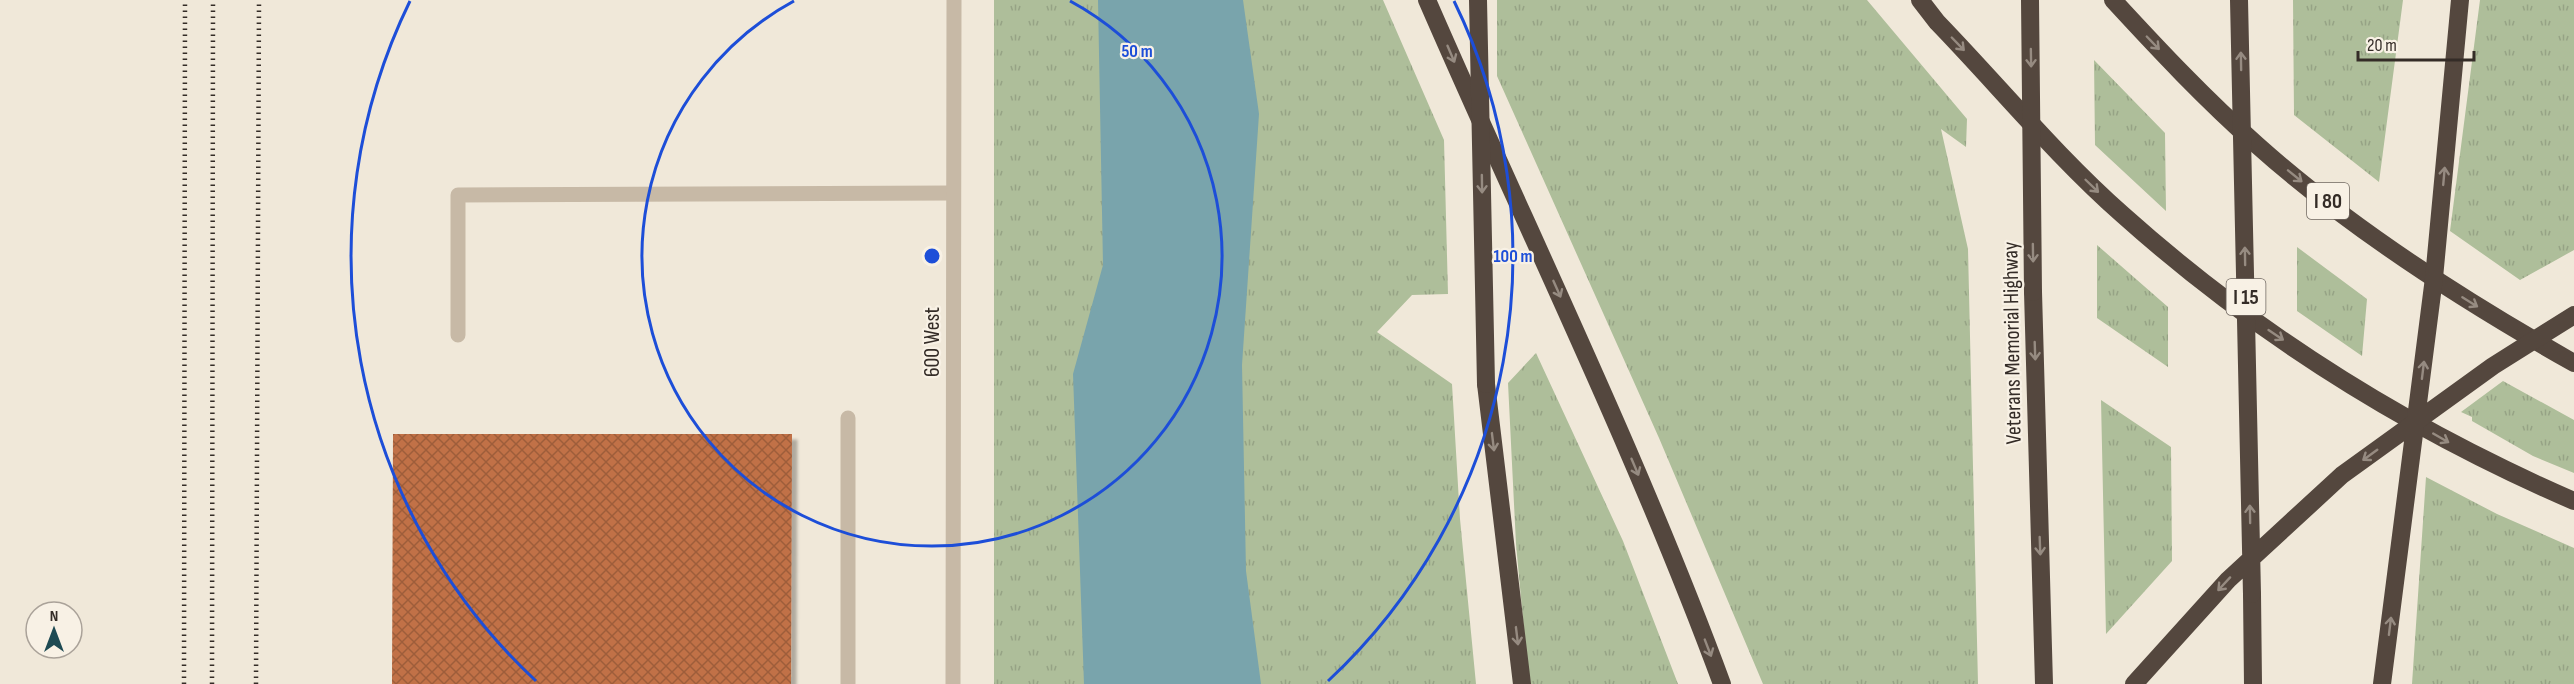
<svg xmlns="http://www.w3.org/2000/svg" width="2574" height="684" viewBox="0 0 2574 684" font-family="'Sofia Sans Condensed',sans-serif">
	<style>
		.grass { fill: url(#grass-tufts) }
		.water { fill: #79a4ac }
		.building { fill: url(#building-cross-hatch); filter: url(#shadow) }
		.lines { fill: none; stroke-linecap: round; stroke-linejoin: round }
		.service { stroke: #c7b9a6; stroke-width: 15 }
		.tertiary { stroke: #c7b9a6; stroke-width: 15 }
		.motorway { stroke: #54473e; stroke-width: 18 }
		.rail { stroke: #342c27; stroke-width: 4.5; stroke-dasharray: 1.5 4.5; stroke-linecap: butt }
		.motorway-bridge { stroke: #54473e; stroke-width: 18 }
		.oneway { stroke: #968b81 }
		.ring { fill: none; stroke: #1d4ed8; stroke-width: 3 }
		.labels { text-anchor: middle; stroke-width: 4.5; stroke-linejoin: round; paint-order: stroke }
		.shield { fill: #f8f1e5; stroke: #6f6760; stroke-width: 1.5 }
		.shield-label { font-size: 21px; font-weight: bold; fill: #342c27 }
		.street-label { font-size: 22px; fill: #342c27; stroke: #f8f1e5 }
		.centre { fill: #1d4ed8; stroke: #f8f1e5; stroke-width: 3 }
		.ring-label { font-size: 18px; text-anchor: middle; font-weight: bold; fill: #1d4ed8; stroke: #f8f1e5; stroke-width: 4.5; stroke-linejoin: round; paint-order: stroke }
	</style>
	<defs>
		<pattern id="grass-tufts" width="24" height="20" patternUnits="userSpaceOnUse" patternTransform="scale(1.5)"><rect width="24" height="20" fill="#aebe9a"/><path d="M3 7l-1-3M5 7V3M7 7l1-3M15 17l-1-3M17 17v-4M19 17l1-3" fill="none" stroke="#96a385"/></pattern>
		<pattern id="building-cross-hatch" width="8" height="8" patternUnits="userSpaceOnUse" patternTransform="scale(1.5)"><rect width="8" height="8" fill="#c17146"/><path d="M0 0l8 8M0 8l8-8" fill="none" stroke="#9e5d3a"/></pattern>
		<filter id="shadow"><feDropShadow dx="5.5" dy="5.5" stdDeviation="1.5" flood-color="#0004"/></filter>
	</defs>
	<rect width="100%" height="100%" fill="#f0e8d9"/>
	<path class="grass" d="M994 0H1383L1444 140 1448 294 1412 295 1377 332 1452 384 1460 519 1476 684H994Z
		M1497 0H1867L1967 119 1966 147 1941 129 1968 249 1978 684H1763L1659 438 1497 76Z
		M2293 0H2403L2379 182 2294 115Z
		M2480 0H2574V250L2520 280 2450 231Z
		M2094 60 2165 133 2166 211 2095 145Z
		M2097 245 2168 307V367L2097 318Z
		M2297 247 2367 299 2362 356 2297 311Z
		M1536 353 1623 541 1678 684H1529L1516 544 1508 383Z
		M2503 381 2574 420V473L2533 456 2472 421V417L2461 412Z
		M2101 400 2171 447 2172 561 2106 634Z
		M2426 477 2497 514 2574 548V684H2412Z"/>
	<path class="water" d="M1098 0H1243L1259 114 1242 365 1246 571 1261 684H1084L1073 374 1103 265Z"/>
	<path class="building" d="M393 434H792L791 684H392Z"/>
	<g class="lines">
		<path class="service" d="M458 335V195L953 193
			M848 418V684"/>
		<path class="tertiary" d="M953 684 954 0"/>
		<path class="motorway" d="M1427 0C1526 228 1636 451 1722 684
			M1920 0 1937 22C1999 86 2056 156 2123 215 2256 334 2410 430 2574 501
			M2113 0C2159 50 2206 100 2257 145 2351 229 2464 301 2574 363
			M2033 292 2044 684
			M1486 384 1522 684
			M2252 594 2253 684"/>
		<path class="rail" d="M184 684 185 0
			M212 684 213 0
			M256 684 259 0"/>
		<path class="motorway-bridge" d="M1478 0 1486 384
			M2030 0 2033 292
			M2239 0 2252 594
			M2134 684 2228 580 2342 475 2493 366 2574 315
			M2382 684 2434 278 2460 0"/>
	</g>
	<defs><path id="oneway-shaft" d="M-6 0H5M1.5-3L5.5 0L1.5 3" fill="none" stroke-width="1.6" stroke-linecap="round" stroke-linejoin="round" transform="scale(1.5)"/></defs>
	<g class="oneway">
		<use href="#oneway-shaft" transform="translate(2153 43) rotate(46)"/>
		<use href="#oneway-shaft" transform="translate(1958 44) rotate(46)"/>
		<use href="#oneway-shaft" transform="translate(1451 54) rotate(67)"/>
		<use href="#oneway-shaft" transform="translate(2031 58) rotate(89)"/>
		<use href="#oneway-shaft" transform="translate(2241 61) rotate(-91)"/>
		<use href="#oneway-shaft" transform="translate(2295 176) rotate(39)"/>
		<use href="#oneway-shaft" transform="translate(2444 176) rotate(-85)"/>
		<use href="#oneway-shaft" transform="translate(1482 184) rotate(89)"/>
		<use href="#oneway-shaft" transform="translate(2092 186) rotate(44)"/>
		<use href="#oneway-shaft" transform="translate(2033 253) rotate(89)"/>
		<use href="#oneway-shaft" transform="translate(2245 256) rotate(-91)"/>
		<use href="#oneway-shaft" transform="translate(1557 289) rotate(66)"/>
		<use href="#oneway-shaft" transform="translate(2470 302) rotate(32)"/>
		<use href="#oneway-shaft" transform="translate(2276 335) rotate(34)"/>
		<use href="#oneway-shaft" transform="translate(2035 351) rotate(88)"/>
		<use href="#oneway-shaft" transform="translate(2423 370) rotate(-83)"/>
		<use href="#oneway-shaft" transform="translate(2441 438) rotate(30)"/>
		<use href="#oneway-shaft" transform="translate(1493 442) rotate(83)"/>
		<use href="#oneway-shaft" transform="translate(2370 455) rotate(144)"/>
		<use href="#oneway-shaft" transform="translate(1635 467) rotate(67)"/>
		<use href="#oneway-shaft" transform="translate(2250 514) rotate(-91)"/>
		<use href="#oneway-shaft" transform="translate(2040 546) rotate(88)"/>
		<use href="#oneway-shaft" transform="translate(2224 584) rotate(133)"/>
		<use href="#oneway-shaft" transform="translate(2390 626) rotate(-83)"/>
		<use href="#oneway-shaft" transform="translate(1517 636) rotate(83)"/>
		<use href="#oneway-shaft" transform="translate(1708 648) rotate(69)"/>
	</g>
	<g class="ring">
		<path d="M1070 1A290 290 0 1 1 794 1"/>
		<path d="M536 681A581 581 0 0 1 410 1M1454 1A581 581 0 0 1 1328 681"/>
	</g>
	<g class="labels">
		<g class="shield">
			<rect x="2307" y="183" width="42" height="36" rx="4.5"/>
			<rect x="2226.5" y="279" width="39" height="36" rx="4.5"/>
		</g>
		<g class="shield-label">
			<text x="2328" y="208">I 80</text>
			<text x="2246" y="304">I 15</text>
		</g>
		<g class="street-label">
			<text transform="translate(931 342) rotate(-90)" y="8">600 West</text>
			<text transform="translate(2011 343) rotate(-91)" y="8">Veterans Memorial Highway</text>
		</g>
	</g>
	<circle cx="932" cy="256" r="9" class="centre"/>
	<g class="ring-label">
		<text x="1137" y="57">50 m</text>
		<text x="1513" y="262">100 m</text>
	</g>
	<g transform="translate(54 630)"><circle r="28" fill="#f8f1e5" stroke="#aaa299" stroke-width="1.5"/>
	<path d="M0-4.5L10 22L0 15L-10 22Z" fill="#1e4a53"/>
	<text y="-9" font-size="16" font-weight="bold" text-anchor="middle" fill="#342c27">N</text>
	</g>
	<path d="M2358 51v9h116v-9" fill="none" stroke="#342c27" stroke-width="3"/>
	<text x="2367" y="51" font-size="18" fill="#342c27" stroke="#f8f1e5" stroke-width="4.5" paint-order="stroke">20 m</text>
</svg>
